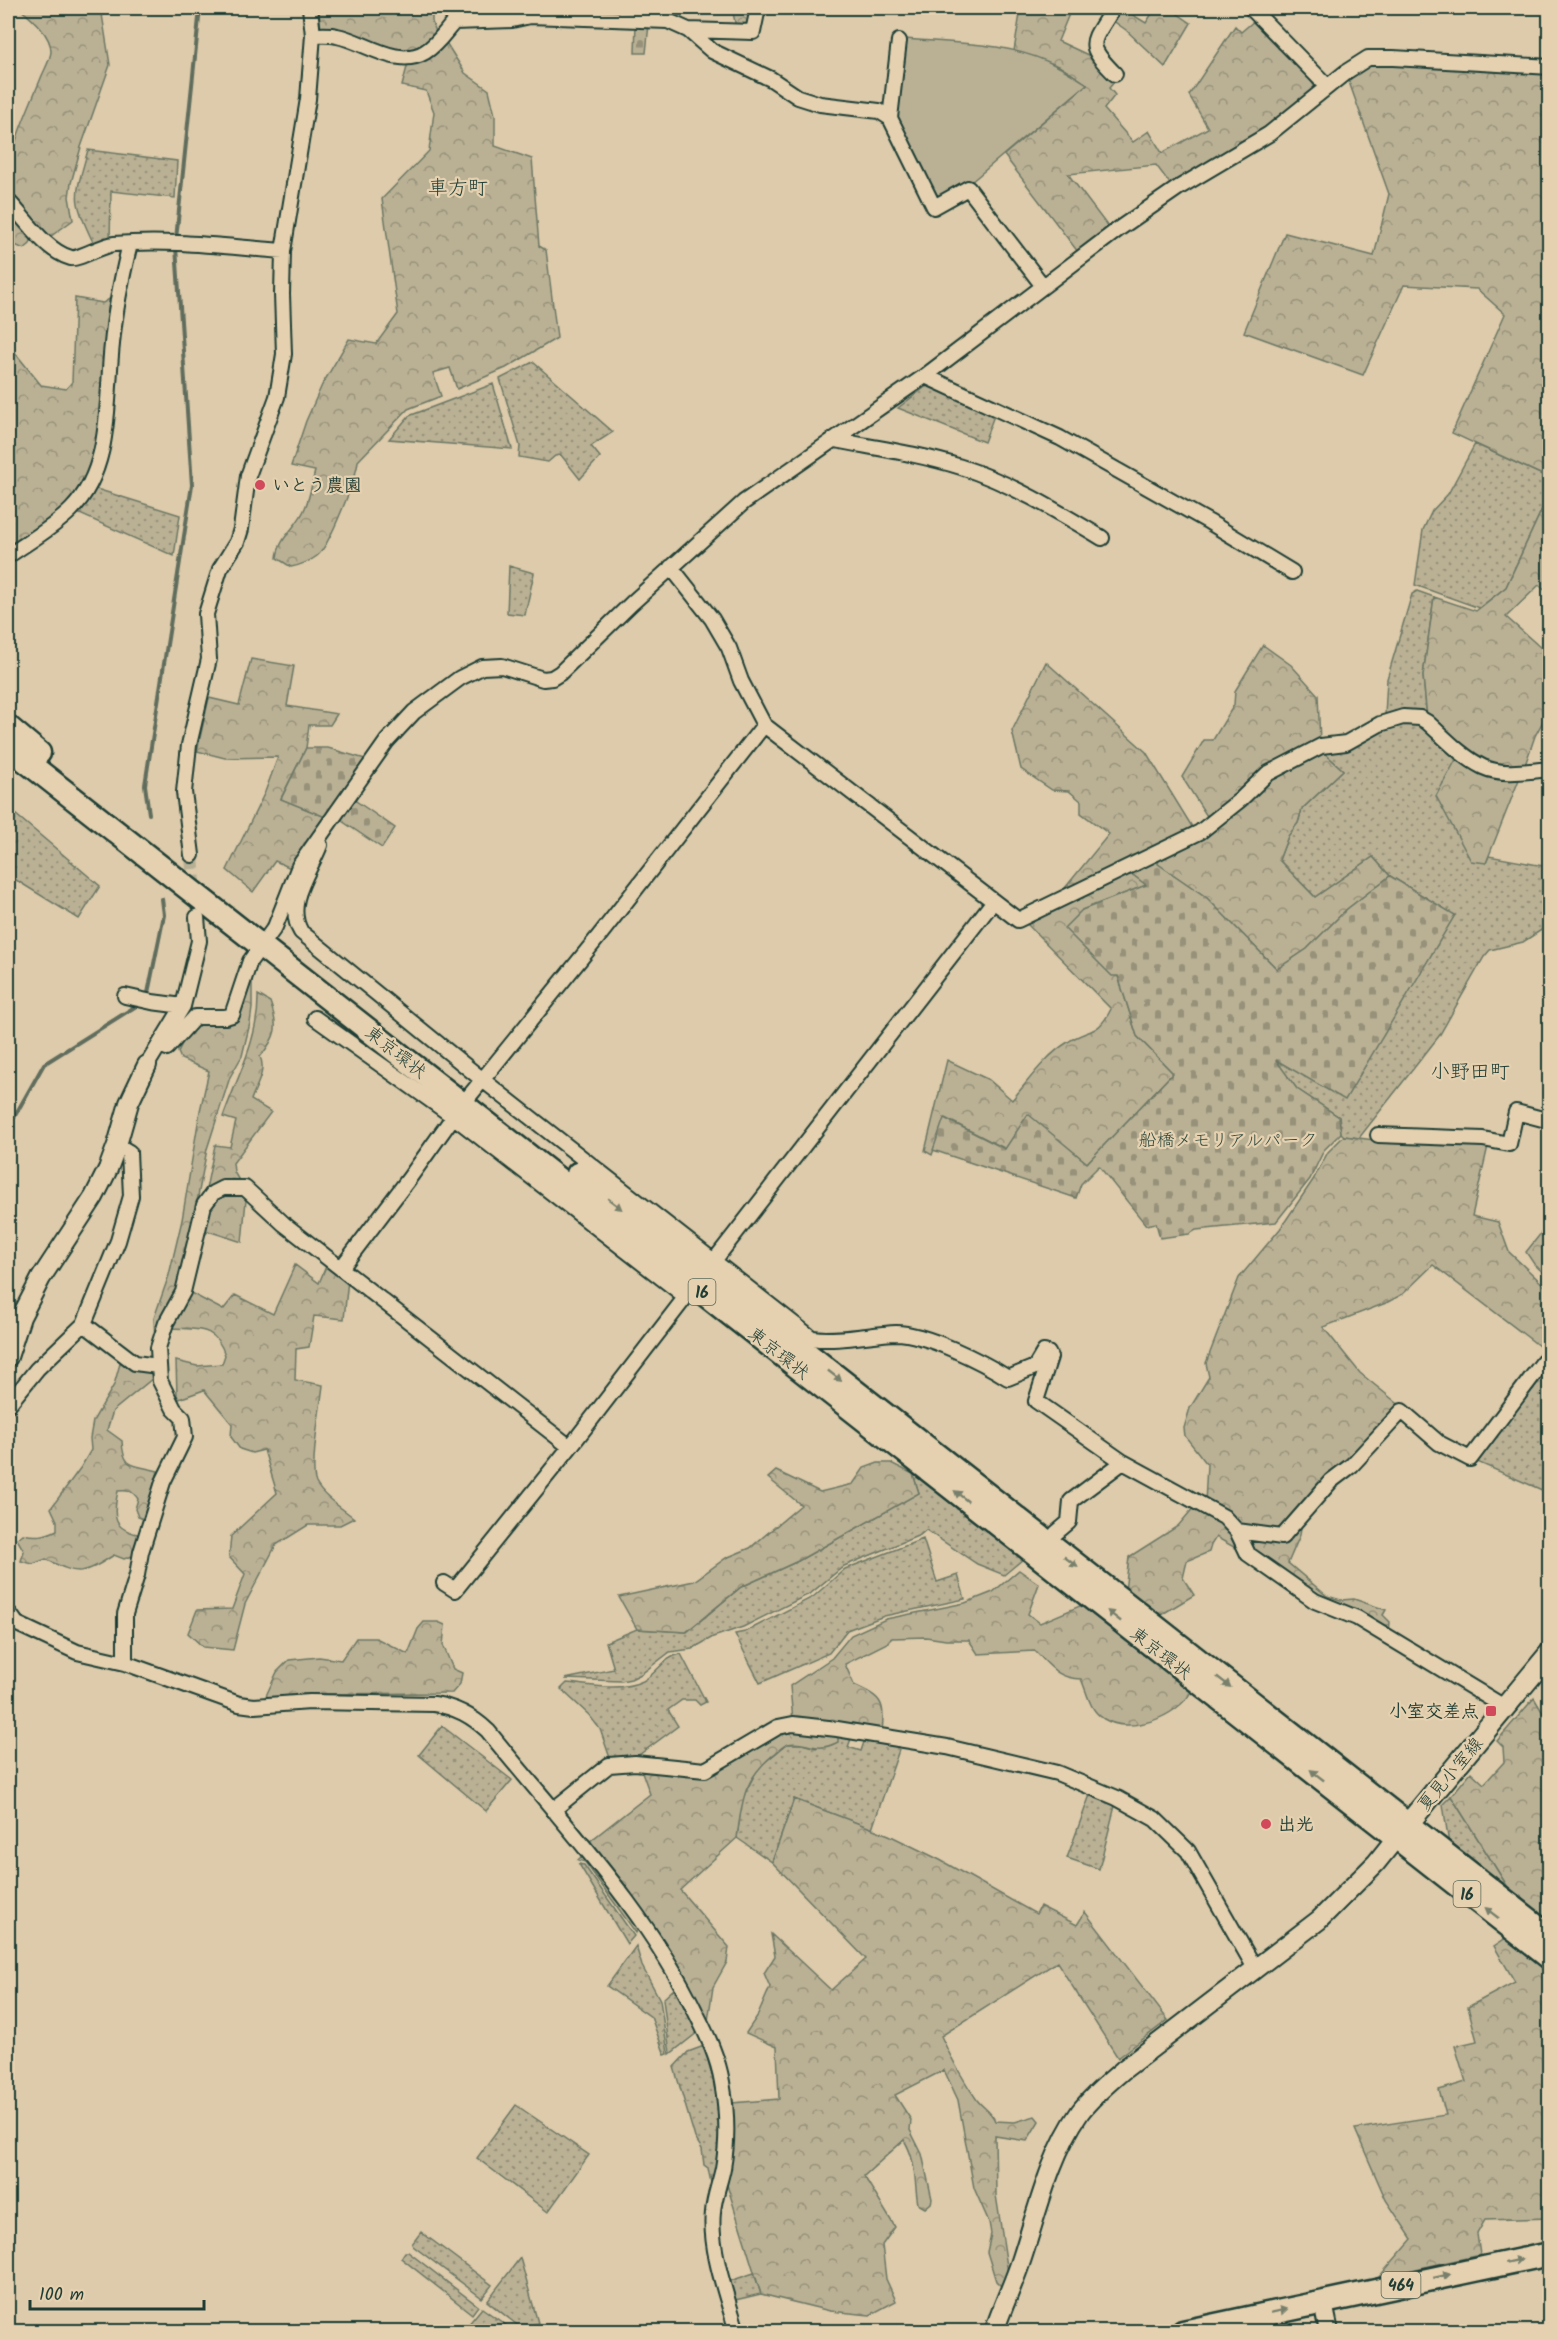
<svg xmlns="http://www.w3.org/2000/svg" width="1557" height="2339" viewBox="0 0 1557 2339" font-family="Kalam,'Klee One',sans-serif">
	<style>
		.grass { fill: url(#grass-dots); stroke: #6c7764; stroke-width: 1.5 }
		.forest { fill: url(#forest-crowns); stroke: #6c7764; stroke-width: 1.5 }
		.cemetery { fill: url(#cemetery-stones); stroke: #6c7764; stroke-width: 1.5 }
		.garden { fill: #bab195; stroke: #6c7764; stroke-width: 1.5 }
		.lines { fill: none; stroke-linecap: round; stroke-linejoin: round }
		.stream { stroke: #606d5d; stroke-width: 4 }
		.minor-tunnel { stroke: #b7af93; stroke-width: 14; stroke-dasharray: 14 7; stroke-linecap: butt }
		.minor-casing { stroke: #1f3d34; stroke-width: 18 }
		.tertiary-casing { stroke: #1f3d34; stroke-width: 22 }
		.secondary-casing { stroke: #1f3d34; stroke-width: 24 }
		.trunk-casing { stroke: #1f3d34; stroke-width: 27 }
		.minor { stroke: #e5d1b0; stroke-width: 14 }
		.tertiary { stroke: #e5d1b0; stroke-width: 18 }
		.secondary { stroke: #e5d1b0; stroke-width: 20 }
		.trunk { stroke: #e5d1b0; stroke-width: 22 }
		.oneway { fill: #78806c }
		.poi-dot { fill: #d1495b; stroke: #e5d1b0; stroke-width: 2 }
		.labels { text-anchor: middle; stroke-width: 4.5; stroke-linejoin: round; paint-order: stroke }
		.shield { fill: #e5d1b0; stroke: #5a6959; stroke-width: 1.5 }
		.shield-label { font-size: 16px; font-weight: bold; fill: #1f3d34 }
		.poi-label { font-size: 18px; font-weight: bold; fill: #1f3d34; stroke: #e5d1b0; text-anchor: start }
		.street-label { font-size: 18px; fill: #1f3d34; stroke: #e5d1b0 }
		.park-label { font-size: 18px; fill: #2e493e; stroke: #e5d1b0 }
		.neighbourhood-label { font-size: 20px; fill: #1f3d34; stroke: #e5d1b0 }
	</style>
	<defs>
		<pattern id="grass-dots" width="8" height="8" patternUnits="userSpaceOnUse" patternTransform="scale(1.5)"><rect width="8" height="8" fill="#bab195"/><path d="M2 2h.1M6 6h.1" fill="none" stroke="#97917a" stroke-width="1.8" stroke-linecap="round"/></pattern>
		<pattern id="forest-crowns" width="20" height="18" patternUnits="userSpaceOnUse" patternTransform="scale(1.5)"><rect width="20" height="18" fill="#bab195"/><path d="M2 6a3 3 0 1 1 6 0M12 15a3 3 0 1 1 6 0" fill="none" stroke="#97917a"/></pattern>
		<pattern id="cemetery-stones" width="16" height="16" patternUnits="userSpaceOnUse" patternTransform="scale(1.5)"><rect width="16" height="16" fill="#bab195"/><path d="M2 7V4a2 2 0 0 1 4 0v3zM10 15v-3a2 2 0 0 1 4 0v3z" fill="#97917a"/></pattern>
	</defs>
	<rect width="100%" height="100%" fill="#ddcbab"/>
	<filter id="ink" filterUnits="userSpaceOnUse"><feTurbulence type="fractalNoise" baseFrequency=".0167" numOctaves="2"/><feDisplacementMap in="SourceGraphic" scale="12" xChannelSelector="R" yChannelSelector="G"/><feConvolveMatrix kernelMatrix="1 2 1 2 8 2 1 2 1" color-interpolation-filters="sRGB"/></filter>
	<g filter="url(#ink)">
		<path class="grass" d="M88 150 177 161 175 198 111 191 110 241 93 242C71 197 75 197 88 150Z
			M533 362 613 432 591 446 600 457 580 479 561 455 555 456 548 462 519 457 520 446 500 379Z
			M493 384 512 449 389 439 409 416Z
			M928 385H934L995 413 984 442 898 408Z
			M1475 444 1549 478V494L1506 587 1479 608 1415 585 1423 530 1432 511 1448 494Z
			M90 487 180 515 174 556 73 511Z
			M509 566 534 573 525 615 507 613Z
			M1417 591 1434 597 1423 676 1427 718 1385 716 1387 679 1412 594Z
			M1402 721 1419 722 1458 756 1486 863 1489 856 1549 867V925L1523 942 1490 950 1484 957 1439 1036 1359 1138 1344 1136 1341 1133 1339 1117 1297 1089 1274 1059 1454 915 1390 876 1373 857 1315 897 1279 860 1288 836 1298 823 1302 809 1343 770 1322 751Z
			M8 808 100 886 79 919 8 875Z
			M1549 1363V1493L1475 1461Z
			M913 1474 1023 1559 1004 1575 977 1564 926 1530 920 1535 844 1566 811 1593 743 1627 713 1637 692 1649 670 1652 641 1674 631 1679 621 1681 565 1679 614 1669 606 1642 637 1629 687 1632 741 1587 798 1561 919 1493Z
			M923 1539 937 1582 958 1575 965 1599 884 1616 847 1630 829 1653 760 1683 735 1634 745 1632 813 1597 845 1569Z
			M681 1654 706 1702 700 1705 695 1700H682L668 1710 678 1726 632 1760 611 1761 600 1729 589 1715 561 1689 567 1683C591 1685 620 1692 643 1681 658 1673 663 1657 681 1654Z
			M442 1726 512 1780 486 1811 419 1755Z
			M838 1734 852 1736 848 1747 861 1751 865 1739 901 1744 872 1829 794 1799 772 1862 737 1838 742 1799 758 1768 787 1744H802L816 1748Z
			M1091 1792 1116 1802 1099 1869 1067 1858Z
			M1451 1796 1511 1892 1449 1844 1443 1804Z
			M583 1855 639 1925 636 1933 585 1862 578 1860Z
			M579 1864 584 1865 634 1936 627 1944Z
			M636 1946 642 1966 660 2000 668 2054 665 2055 651 2017 607 1986Z
			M674 1989 698 2032 670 2054 663 1999Z
			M704 2046C713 2076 721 2110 719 2142 718 2156 715 2170 714 2184L711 2183 708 2168 704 2165 702 2149 695 2138 674 2067 688 2052Z
			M516 2105 589 2155 548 2212 477 2158Z
			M421 2232 492 2285 482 2298 413 2246 412 2244Z
			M405 2252H408L478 2306 472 2314 401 2258Z
			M520 2258 538 2323 521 2328 487 2301Z
			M754 2273 761 2294 735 2300 730 2281Z
			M482 2308 510 2328 511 2331H463Z"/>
		<path class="forest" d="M19 8H101L110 65 81 147 71 183 69 197 73 220 47 239C35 225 16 209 10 192 0 167 31 103 41 78 44 70 51 59 51 51 51 34 31 18 19 8Z
			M336 8C366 2 401 12 432 13V22L437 34C409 70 374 39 340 31 334 30 327 30 321 30L319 12Z
			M732 8H754L751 27H736Z
			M1021 8 1071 9 1058 41 1088 55 1090 52 1116 80 1109 88 1115 95 1104 109 1133 142 1149 131 1162 153 1208 128 1189 95 1235 26 1241 32 1254 21 1311 80 1315 88 1265 129 1171 185 1156 165 1068 174 1109 228 1078 252 1004 155 1087 84 1059 66 1014 51Z
			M1119 8H1131L1128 12 1146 23 1155 9 1153 8H1169L1191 23 1165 67 1126 30 1112 20Z
			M445 41 465 73 489 90 495 115V146L532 159 539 246 546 250 557 338 506 368 457 389 450 368 433 373 441 396 408 409 358 461C357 476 329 547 317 556 309 562 301 565 291 567L277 558C279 536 298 527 305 508 310 497 312 483 315 471L291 466 306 421 322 385 349 339 376 344 398 314 382 199 429 151 434 112 426 91 402 86 408 63Z
			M1374 62 1549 74V478L1452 433 1505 314 1477 289 1404 285 1363 375 1244 332 1285 233 1374 256 1389 194 1348 79Z
			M8 208 33 234 30 244 24 249 8 242Z
			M116 295C111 349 107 471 69 509 54 524 25 539 8 551V344L41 385 66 389 72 382 75 298 103 303Z
			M1549 494V594L1539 585 1506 617 1549 655V710L1535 736 1524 768 1484 764 1427 718 1423 676 1434 597 1476 611 1506 587Z
			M1263 645 1291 665 1318 695 1320 743 1210 821 1182 777 1204 740H1213L1234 705 1235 691Z
			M251 659 294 666 287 706 337 714 330 725H309L306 748 281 798 328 818 293 869 275 861 253 892 227 870 265 792 278 757 225 758 197 751 209 698 239 705Z
			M1046 662 1146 752 1194 830 1056 899 1109 834 1081 813V801L1069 791 1052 790 1021 769 1012 731Z
			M1322 751 1343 770 1302 809 1298 823 1288 836 1279 860 1315 897 1373 857 1390 876 1347 909 1307 949 1277 969 1206 897 1158 864 1159 858 1269 776Z
			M1458 756 1520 777 1486 863 1471 861 1436 796Z
			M1121 875H1133L1147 885 1082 910 1118 976 1137 1036 1173 1073 1087 1163 1028 1115 1006 1149 945 1118 932 1155 925 1151 947 1060 989 1080 1012 1100C1029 1080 1045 1056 1068 1042 1089 1028 1098 1036 1111 1009L1027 924Z
			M252 979V1008L250 1023 242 1056 230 1077 207 1149 180 1291 155 1343 154 1318 169 1275 182 1220 200 1111 209 1071 181 1059 178 1052 192 1023 225 1020 242 999Z
			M258 995 270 1002C279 1027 277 1036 260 1057 267 1070 255 1088 251 1100L271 1112 233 1163 234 1172 241 1184 204 1199 215 1145 230 1147 236 1121 223 1117C237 1077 259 1039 258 995Z
			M1344 1136 1374 1140 1488 1146 1472 1216 1498 1222 1509 1252 1549 1290 1550 1349 1547 1352 1433 1265 1403 1294 1386 1303 1323 1327 1360 1373 1402 1407 1282 1532 1238 1528 1205 1504 1207 1464 1185 1436 1184 1428 1190 1408 1209 1377 1206 1363 1239 1278 1280 1229 1313 1180 1328 1152Z
			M223 1191 241 1193 246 1200 242 1242 208 1231 203 1238 206 1210Z
			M1542 1232H1549V1278L1534 1264 1526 1252Z
			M327 1264 348 1279 344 1319 314 1316 309 1347 296 1349 295 1380 323 1385C321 1405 309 1468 316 1483 324 1498 342 1508 354 1518L340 1525H308L276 1545 245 1604 233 1650 203 1647 188 1633 197 1610 232 1609 245 1574 229 1557 231 1536 277 1493 264 1450 252 1453 240 1449 231 1437 232 1424 204 1390 179 1399 177 1395 176 1361 197 1366 222 1364 225 1355C215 1325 199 1330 171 1328L189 1292 223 1310 235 1295 273 1314 295 1265 319 1283Z
			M121 1360 149 1370 153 1378 113 1411 107 1430 122 1441C123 1471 136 1464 158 1471L146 1520 138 1517 135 1509 138 1499C133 1491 128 1490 118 1491 112 1518 113 1530 142 1535L135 1555 124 1559 114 1555C83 1575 78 1576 46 1559L33 1564 21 1561 24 1551 17 1539 23 1534C36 1537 45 1536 57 1530V1521L51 1508 81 1467 91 1450 90 1438 93 1421 114 1385Z
			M878 1463H891L913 1474 919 1493 798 1561 741 1587 686 1632 637 1629 619 1597 694 1581 726 1558 750 1548 801 1505 768 1478 776 1471 820 1492 853 1484 864 1468Z
			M1195 1506 1224 1520 1239 1550 1216 1537 1211 1545 1209 1552 1187 1561 1183 1578 1194 1595 1159 1616 1125 1592 1129 1557 1178 1526Z
			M1302 1519 1300 1535 1288 1563 1327 1596 1341 1600 1354 1599 1386 1610 1383 1615 1390 1622 1389 1633 1313 1597 1251 1554 1240 1534 1284 1540Z
			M1019 1570 1039 1584 1028 1614 1040 1623 1082 1605 1191 1692C1177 1717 1130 1735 1104 1719 1089 1710 1088 1694 1081 1679 1057 1678 1051 1667 1035 1651L978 1654 969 1640H946L926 1637 892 1638 887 1643 845 1664 854 1685C882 1698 885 1701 882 1732L793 1721 790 1686 832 1658 851 1635 886 1619 965 1603 993 1592Z
			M424 1622H438L445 1625 443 1645 453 1669 462 1673 460 1684 452 1693 304 1694 265 1698 277 1672 289 1660 319 1657 341 1660 356 1638H376L408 1654 418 1629Z
			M1534 1698 1549 1723V1919L1511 1892 1451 1796 1471 1772 1484 1784 1504 1762 1503 1747 1497 1741Z
			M793 1729 838 1734V1742C814 1755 806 1739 788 1744 783 1745 778 1752 773 1755 743 1780 742 1801 737 1838L680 1890 729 1947 727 1962 713 1987 708 2021 687 1978 650 1921 589 1842 650 1794 641 1769 696 1774 777 1732Z
			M794 1799 889 1835 940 1860 1036 1914 1040 1906 1077 1925 1085 1912 1168 2020 1118 2058 1057 1962 941 2036C951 2058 963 2080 977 2100 983 2108 991 2111 995 2121L1015 2122 1035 2116 1039 2121 1027 2141 995 2136 996 2195 1008 2273 1002 2287 996 2281 987 2252 991 2234 989 2222 974 2188 958 2100 944 2070 895 2095 911 2120 910 2130 922 2154 932 2199 931 2203 925 2208 918 2204C914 2182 917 2161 904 2140L864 2176 895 2227 882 2245 886 2279 896 2301 870 2315 830 2311 761 2294 727 2185 733 2142 732 2103 779 2099 777 2047 746 2033 758 2015 770 1987 764 1973 775 1956 771 1934 831 1990 866 1959 772 1862Z
			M1506 1938 1549 1973V2218L1485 2220 1477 2234 1480 2255 1379 2277 1412 2239 1386 2200 1355 2129 1446 2115 1439 2090 1466 2082 1455 2046 1477 2041 1468 2007 1515 1982 1494 1946Z"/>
		<path class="cemetery" d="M636 23 649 24 646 53H635Z
			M306 748H328L365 759 328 818 281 799Z
			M353 799 395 828 382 848 339 819Z
			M1159 858 1158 864 1206 897 1277 969 1307 949 1347 909 1390 876 1455 915 1345 1100 1276 1060 1297 1089 1339 1117 1341 1133 1324 1150 1310 1179 1276 1222 1196 1230 1189 1234 1160 1238 1156 1223 1146 1225 1099 1166 1081 1184 1076 1198 933 1150 944 1118 1005 1149 1028 1114 1087 1163 1173 1073 1137 1036 1118 976H1112L1064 928 1082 910 1146 885 1133 875H1121Z"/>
		<path class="garden" d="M903 39C954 43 1013 42 1059 67 1069 72 1078 78 1087 84L970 183 936 201 895 113Z"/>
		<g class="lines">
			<path class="stream" d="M176 239 200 8
				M149 814 145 785 192 485 176 247
				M147 998 164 915 162 899
				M8 1128 44 1064 141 1003"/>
			<path class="minor-tunnel" d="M192 855 195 897"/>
			<defs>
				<path id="minor" d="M1113 8C1093 43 1083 42 1115 74
					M1251 8 1327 86
					M688 30 753 32 758 8
					M313 35C321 35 329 34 337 36 364 41 397 69 425 52 437 45 445 32 454 22L512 20 530 16 668 21 688 30 712 51 771 79 798 97 820 104 879 111 890 118 934 207 968 188 1043 286
					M890 118 899 41
					M8 203H10C27 221 46 251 71 258 77 260 103 245 114 244 171 239 227 247 283 251
					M925 376 1060 438 1209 522 1292 572
					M835 440C877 448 920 454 961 467 1011 483 1057 511 1102 538
					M8 556C28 542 53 528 71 510 113 468 106 398 112 344 115 310 122 276 130 244
					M671 567 712 619 729 648 741 681 764 725 1018 920 1200 832 1240 800 1267 774 1321 746 1346 743 1380 724 1403 717 1420 718 1427 722C1444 737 1462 757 1483 767 1502 776 1529 771 1550 769
					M320 845C310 872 284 903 301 932L484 1081 812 1338C836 1342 871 1334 896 1333 925 1333 983 1362 1008 1378L1035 1367 1044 1352 1048 1353 1050 1357 1036 1401 1123 1462 1224 1517 1237 1531 1248 1554 1315 1601 1357 1618 1506 1708
					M192 855 184 792 189 745 209 659 206 614 220 569 237 542 241 529 248 476 277 397 284 354 282 294 283 251 308 99 313 35 310 8
					M125 996 152 1002 183 1006
					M315 1018 454 1117 686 1297
					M160 1045 167 1048 195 1017H225L232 1015 250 961 275 927 299 866 387 741 414 712 460 678 482 667 502 666 543 679 552 678 560 673 632 603 744 502 925 376 1120 228 1178 188 1269 134 1346 72 1368 58H1393L1550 67
					M147 1065 183 1006 199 941 197 917
					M1378 1135 1483 1139 1509 1144 1516 1112 1550 1121
					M710 1266 993 902
					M342 1267 408 1180 458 1110 599 936 764 725
					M84 1324 135 1363 158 1366
					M8 1405 37 1369 84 1324 118 1241 131 1196 129 1152 117 1145
					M1237 1531 1282 1537 1331 1481 1352 1465 1402 1411 1439 1443 1470 1459 1550 1353
					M1056 1533 1069 1522 1071 1501 1123 1462
					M444 1583 455 1590 570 1447 698 1281
					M13 1622 77 1652 125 1663 239 1704 254 1706 310 1702 434 1704C456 1707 472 1716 488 1731 561 1822 646 1908 697 2015 708 2037 718 2058 722 2082 727 2110 728 2140 723 2168 720 2183 714 2197 713 2212 709 2249 727 2296 737 2332
					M125 1663V1614L137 1575 141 1552 163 1482 185 1437 183 1418 174 1409 160 1381 158 1348 166 1323 183 1292 204 1205 213 1193 223 1188H245L284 1224 570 1447
					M553 1810 609 1765 635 1763 705 1770 778 1727 793 1724 837 1729 947 1747 1057 1773 1117 1798 1155 1819 1188 1851 1256 1970"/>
				<path id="tertiary" d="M8 1357 21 1317 41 1278 94 1197 108 1169 117 1145 129 1103 147 1065
					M8 1615 13 1622
					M1323 2303 1329 2332
					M994 2332C1002 2307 1014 2283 1022 2258 1038 2209 1050 2155 1080 2112 1092 2096 1108 2083 1123 2070L1319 1920 1376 1863 1396 1838"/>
				<path id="secondary" d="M1398 1836 1550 1653"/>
				<path id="trunk" d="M8 727 39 753
					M8 747 1550 1958
					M578 1174 1550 1936
					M1183 2332 1550 2254"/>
			</defs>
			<use href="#minor" class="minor-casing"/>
			<use href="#tertiary" class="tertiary-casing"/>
			<use href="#secondary" class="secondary-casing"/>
			<use href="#trunk" class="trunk-casing"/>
			<use href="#minor" class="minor"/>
			<use href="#tertiary" class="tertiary"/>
			<use href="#secondary" class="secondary"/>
			<use href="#trunk" class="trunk"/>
		</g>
		<defs><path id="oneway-solid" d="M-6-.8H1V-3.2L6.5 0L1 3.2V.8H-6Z" transform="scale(1.5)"/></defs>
		<g class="oneway">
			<use href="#oneway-solid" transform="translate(615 1204) rotate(38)"/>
			<use href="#oneway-solid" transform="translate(835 1376) rotate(38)"/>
			<use href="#oneway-solid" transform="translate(961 1496) rotate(-142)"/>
			<use href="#oneway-solid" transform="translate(1071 1562) rotate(38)"/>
			<use href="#oneway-solid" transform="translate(1114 1616) rotate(-142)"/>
			<use href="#oneway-solid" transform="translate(1224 1682) rotate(38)"/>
			<use href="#oneway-solid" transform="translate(1317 1775) rotate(-142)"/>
			<use href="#oneway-solid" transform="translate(1492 1913) rotate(-142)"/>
			<use href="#oneway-solid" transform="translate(1514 2261) rotate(-12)"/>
			<use href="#oneway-solid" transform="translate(1442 2276) rotate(-12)"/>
			<use href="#oneway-solid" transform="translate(1279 2311) rotate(-12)"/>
		</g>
	</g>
	<g class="poi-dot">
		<circle cx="260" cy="485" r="6"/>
		<rect x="1485" y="1705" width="12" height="12" rx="3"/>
		<circle cx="1266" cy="1824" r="6"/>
	</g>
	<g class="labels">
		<g class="shield">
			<rect x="688.5" y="1279" width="27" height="26" rx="4.5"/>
			<rect x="1453.5" y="1881" width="27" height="26" rx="4.5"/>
			<rect x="1381.5" y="2272" width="39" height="26" rx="4.5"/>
		</g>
		<g class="shield-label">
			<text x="702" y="1298">16</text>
			<text x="1467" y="1900">16</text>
			<text x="1401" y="2291">464</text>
		</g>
		<g class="poi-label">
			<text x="272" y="491">いとう農園</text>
			<text x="1479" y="1717" text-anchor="end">小室交差点</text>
			<text x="1278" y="1830">出光</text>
		</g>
		<g class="street-label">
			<text transform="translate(396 1052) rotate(38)" y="6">東京環状</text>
			<text transform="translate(779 1353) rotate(38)" y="6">東京環状</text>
			<text transform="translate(1161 1653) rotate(38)" y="6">東京環状</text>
			<text transform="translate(1450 1774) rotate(-50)" y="6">夏見小室線</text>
		</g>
		<g class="park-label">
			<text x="1228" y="1146">船橋メモリアルパーク</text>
		</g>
		<g class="neighbourhood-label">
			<text x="458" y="194">車方町</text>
			<text x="1470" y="1078">小野田町</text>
		</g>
	</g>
	<rect width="1557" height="2339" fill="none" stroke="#e5d1b0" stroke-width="30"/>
	<rect x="15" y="15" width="1527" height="2309" fill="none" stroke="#1f3d34" stroke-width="2" filter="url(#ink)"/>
	<path d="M30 2300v9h174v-9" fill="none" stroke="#1f3d34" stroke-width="3"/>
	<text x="39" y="2300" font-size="18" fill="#1f3d34" stroke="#e5d1b0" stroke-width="4.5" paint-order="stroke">100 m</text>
</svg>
